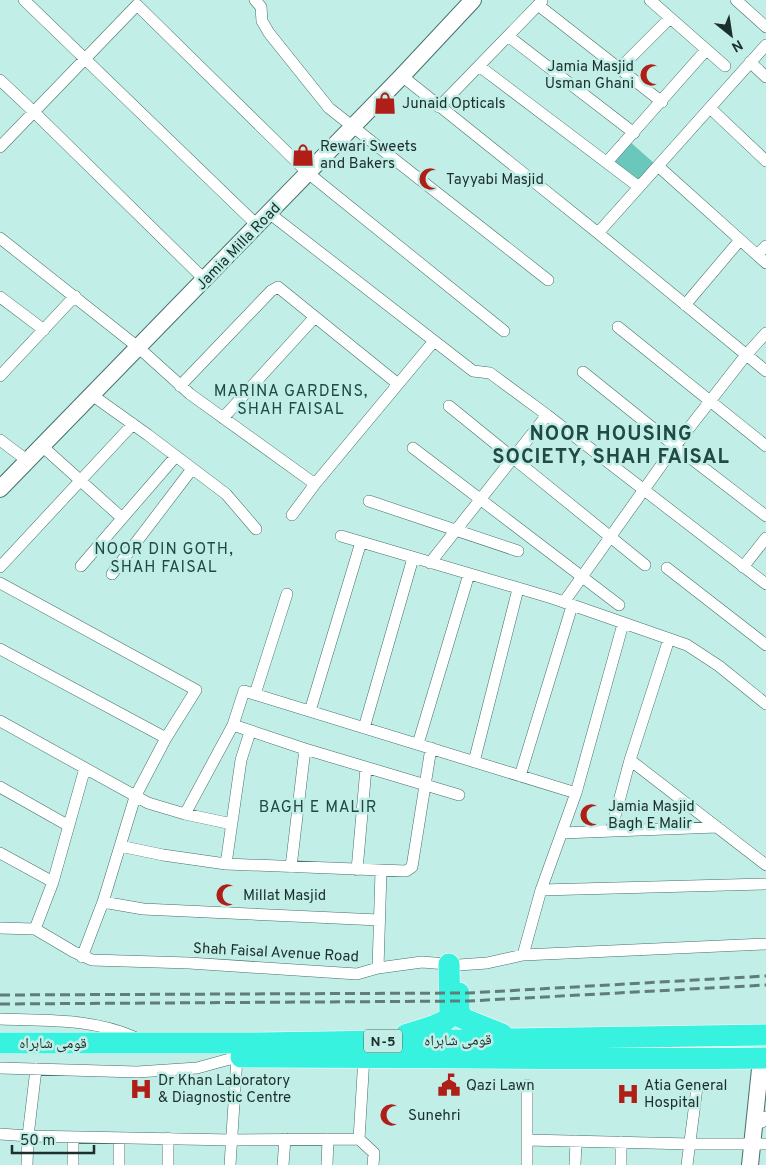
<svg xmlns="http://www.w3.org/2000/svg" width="766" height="1165" viewBox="0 0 766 1165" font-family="Overpass,'Noto Naskh Arabic',sans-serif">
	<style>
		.green { fill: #6ac7bb }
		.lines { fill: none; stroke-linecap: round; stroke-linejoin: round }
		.street-casing { stroke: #47706a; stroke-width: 12 }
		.secondary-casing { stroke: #47706a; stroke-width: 18 }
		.highway-casing { stroke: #fff; stroke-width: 22 }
		.street { stroke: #fff; stroke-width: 11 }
		.secondary { stroke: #fff; stroke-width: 16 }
		.highway { stroke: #38f2e0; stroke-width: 21 }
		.rail { stroke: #607d79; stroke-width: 3; stroke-dasharray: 10 5; stroke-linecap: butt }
		.labels { text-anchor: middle; stroke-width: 5; stroke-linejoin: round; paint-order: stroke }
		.shield { fill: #c1eee7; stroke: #4e6864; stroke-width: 1 }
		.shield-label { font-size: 14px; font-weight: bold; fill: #1d2f2c }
		.poi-label { font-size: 15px; fill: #1d2f2c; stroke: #c1eee7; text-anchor: start }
		.street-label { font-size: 15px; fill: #1d2f2c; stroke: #c1eee7 }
		.neighbourhood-label { font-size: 16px; letter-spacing: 1px; fill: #214a44; stroke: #c1eee7 }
		.district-label { font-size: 20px; font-weight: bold; letter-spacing: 1px; fill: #214a44; stroke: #c1eee7 }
	</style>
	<rect width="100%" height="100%" fill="#c1eee7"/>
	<path class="green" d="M629 141 655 164 639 184 611 161Z"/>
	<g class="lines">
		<defs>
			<path id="street" d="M24 0 257 225
				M255 0 261 7 262 21 269 33 329 108 548 280
				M650 0 725 66
				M736 0 766 27
				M538 5 662 102
				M508 36 634 133
				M750 62 766 77
				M479 66 639 187
				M619 69 670 18
				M402 76 598 233 766 371
				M0 80 35 113 205 280
				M439 107 542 1
				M710 108 766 161
				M0 147 137 5 308 173 504 331
				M607 162 706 50
				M658 166 766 263
				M269 213 473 371 490 373 547 415 766 584
				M598 233 766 45
				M0 238 139 348 190 394 315 484 434 341
				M757 255 766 246
				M0 297 44 330
				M685 305 740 240
				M618 327 766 446
				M583 372 675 446 766 516
				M0 376 75 296
				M180 386 271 291 278 287 398 384
				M92 395 148 435 226 494 256 529
				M449 406 645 565
				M223 418 314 318
				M0 440 28 461
				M42 446 122 518
				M413 448 619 605
				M369 501 518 551
				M292 515 315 484
				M341 536 552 598 687 645 719 666 766 704
				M430 563 547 415
				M81 566 176 456
				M0 567 133 424
				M743 567 766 538
				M667 568 766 645
				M112 574 192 469
				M0 583 196 690 166 738 135 797 103 902 82 957
				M564 602 675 446 746 355 766 333
				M0 649 166 738
				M255 694 287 594
				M310 711 361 542
				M0 721 148 803 185 814 232 824
				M364 728 413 558
				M418 744 469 574
				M630 760 766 865
				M474 762 518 589
				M520 776 572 606
				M0 787 69 826
				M459 795 305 749 233 725 244 691 576 793
				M185 814 233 725
				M611 831 630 760 669 639
				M562 833 717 827
				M120 846 163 855 226 864 406 871 412 867 431 748
				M0 853 53 882
				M226 864 241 760 250 732
				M291 867 305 749
				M357 870 366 768
				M541 890 766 884
				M103 902 143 909 379 920
				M0 928 35 929 74 952 92 960 189 963 357 974 378 968 422 962 459 965 487 963 523 955 766 944
				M35 929 53 882 85 768
				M523 955 541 890 576 793 623 624
				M378 968 381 871
				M0 1019C46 1021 91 1018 134 1037
				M0 1068 137 1072 197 1068 237 1057 230 1165
				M527 1085V1165
				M762 1122 766 1117
				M0 1134 28 1136 232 1140 359 1139 374 1153 373 1165
				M73 1137V1165
				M119 1138V1165
				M359 1139 364 1057
				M528 1140 690 1144H766
				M27 1165 28 1136 36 1069
				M168 1165V1138
				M283 1165 285 1139
				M327 1165 328 1139
				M575 1165 576 1141
				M621 1165V1142
				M687 1165 697 1087"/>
			<path id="secondary" d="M0 489 402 76 473 0
				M750 1165 760 1069V1058"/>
			<path id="highway" d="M459 993V1010L462 1018 502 1034
				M405 1035C418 1030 441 1026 450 1017L449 964
				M0 1043H258L766 1035
				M241 1057C416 1057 591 1060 766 1058"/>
		</defs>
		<use href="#street" class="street-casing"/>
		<use href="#secondary" class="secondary-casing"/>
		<use href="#highway" class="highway-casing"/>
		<use href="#street" class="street"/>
		<use href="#secondary" class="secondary"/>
		<use href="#highway" class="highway"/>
		<path class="rail" d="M0 995 469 993 766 976
			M0 1004 469 1001 766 985"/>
	</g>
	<defs>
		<symbol id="mosque-bare" viewBox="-9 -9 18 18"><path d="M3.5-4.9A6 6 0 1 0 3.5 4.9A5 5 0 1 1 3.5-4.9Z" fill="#af1f17" stroke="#c1eee7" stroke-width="2.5" paint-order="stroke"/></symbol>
		<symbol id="shop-bare" viewBox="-9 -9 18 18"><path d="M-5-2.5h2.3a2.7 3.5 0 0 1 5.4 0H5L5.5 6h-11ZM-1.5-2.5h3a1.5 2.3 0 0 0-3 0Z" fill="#af1f17" stroke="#c1eee7" stroke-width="2.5" paint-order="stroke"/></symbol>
		<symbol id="civic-bare" viewBox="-9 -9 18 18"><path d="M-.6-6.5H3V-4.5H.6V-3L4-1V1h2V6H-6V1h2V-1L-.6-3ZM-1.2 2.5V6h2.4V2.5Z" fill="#af1f17" stroke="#c1eee7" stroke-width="2.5" paint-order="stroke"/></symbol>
		<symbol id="hospital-bare" viewBox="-9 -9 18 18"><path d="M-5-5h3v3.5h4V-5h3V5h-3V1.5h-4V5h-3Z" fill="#af1f17" stroke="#c1eee7" stroke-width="2.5" paint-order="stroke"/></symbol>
	</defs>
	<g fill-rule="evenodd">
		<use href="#mosque-bare" x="635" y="59" width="32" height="32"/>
		<use href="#shop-bare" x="369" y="87" width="32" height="32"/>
		<use href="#shop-bare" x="287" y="139" width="32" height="32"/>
		<use href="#mosque-bare" x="414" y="163" width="32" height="32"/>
		<use href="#mosque-bare" x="575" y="799" width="32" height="32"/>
		<use href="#mosque-bare" x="211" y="879" width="32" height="32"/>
		<use href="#civic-bare" x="433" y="1069" width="32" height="32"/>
		<use href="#hospital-bare" x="125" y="1073" width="32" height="32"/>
		<use href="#hospital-bare" x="612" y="1078" width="32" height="32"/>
		<use href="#mosque-bare" x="375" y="1099" width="32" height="32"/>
	</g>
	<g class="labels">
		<rect class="shield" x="364" y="1029.5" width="38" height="23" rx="4"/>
		<g class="shield-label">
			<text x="383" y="1046">N-5</text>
		</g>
		<g class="poi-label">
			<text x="634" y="71" text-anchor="end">Jamia Masjid<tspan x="634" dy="17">Usman Ghani</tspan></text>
			<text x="402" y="108">Junaid Opticals</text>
			<text x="320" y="151">Rewari Sweets<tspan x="320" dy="17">and Bakers</tspan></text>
			<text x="446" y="184">Tayyabi Masjid</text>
			<text x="608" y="811">Jamia Masjid<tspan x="608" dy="17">Bagh E Malir</tspan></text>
			<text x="243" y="900">Millat Masjid</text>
			<text x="158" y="1085">Dr Khan Laboratory<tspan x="158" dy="17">&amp; Diagnostic Centre</tspan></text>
			<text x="466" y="1090">Qazi Lawn</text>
			<text x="644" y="1090">Atia General<tspan x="644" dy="17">Hospital</tspan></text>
			<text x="408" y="1120">Sunehri</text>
		</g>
		<g class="street-label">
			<text transform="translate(238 246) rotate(-46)" y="5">Jamia Milla Road</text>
			<text transform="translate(276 952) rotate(3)" y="5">Shah Faisal Avenue Road</text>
			<text transform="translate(458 1040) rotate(-1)" y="5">قومی شاہراہ</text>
			<text x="53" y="1048">قومی شاہراہ</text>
		</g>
		<g class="neighbourhood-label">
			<text x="291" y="396">MARINA GARDENS,<tspan x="291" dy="18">SHAH FAISAL</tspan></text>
			<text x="164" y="554">NOOR DIN GOTH,<tspan x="164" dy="18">SHAH FAISAL</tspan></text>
			<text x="318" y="812">BAGH E MALIR</text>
		</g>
		<g class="district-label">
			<text x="611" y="440">NOOR HOUSING<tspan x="611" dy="23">SOCIETY, SHAH FAISAL</tspan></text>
		</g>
	</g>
	<g transform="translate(731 35) rotate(150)" stroke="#c1eee7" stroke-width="4" paint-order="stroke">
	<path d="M0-4L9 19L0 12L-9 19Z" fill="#1d2f2c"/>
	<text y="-8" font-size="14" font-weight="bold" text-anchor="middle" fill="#1d2f2c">N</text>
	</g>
	<path d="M12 1145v8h82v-8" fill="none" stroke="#1d2f2c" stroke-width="2.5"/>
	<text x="20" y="1145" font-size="15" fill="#1d2f2c" stroke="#c1eee7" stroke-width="4" paint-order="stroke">50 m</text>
</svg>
